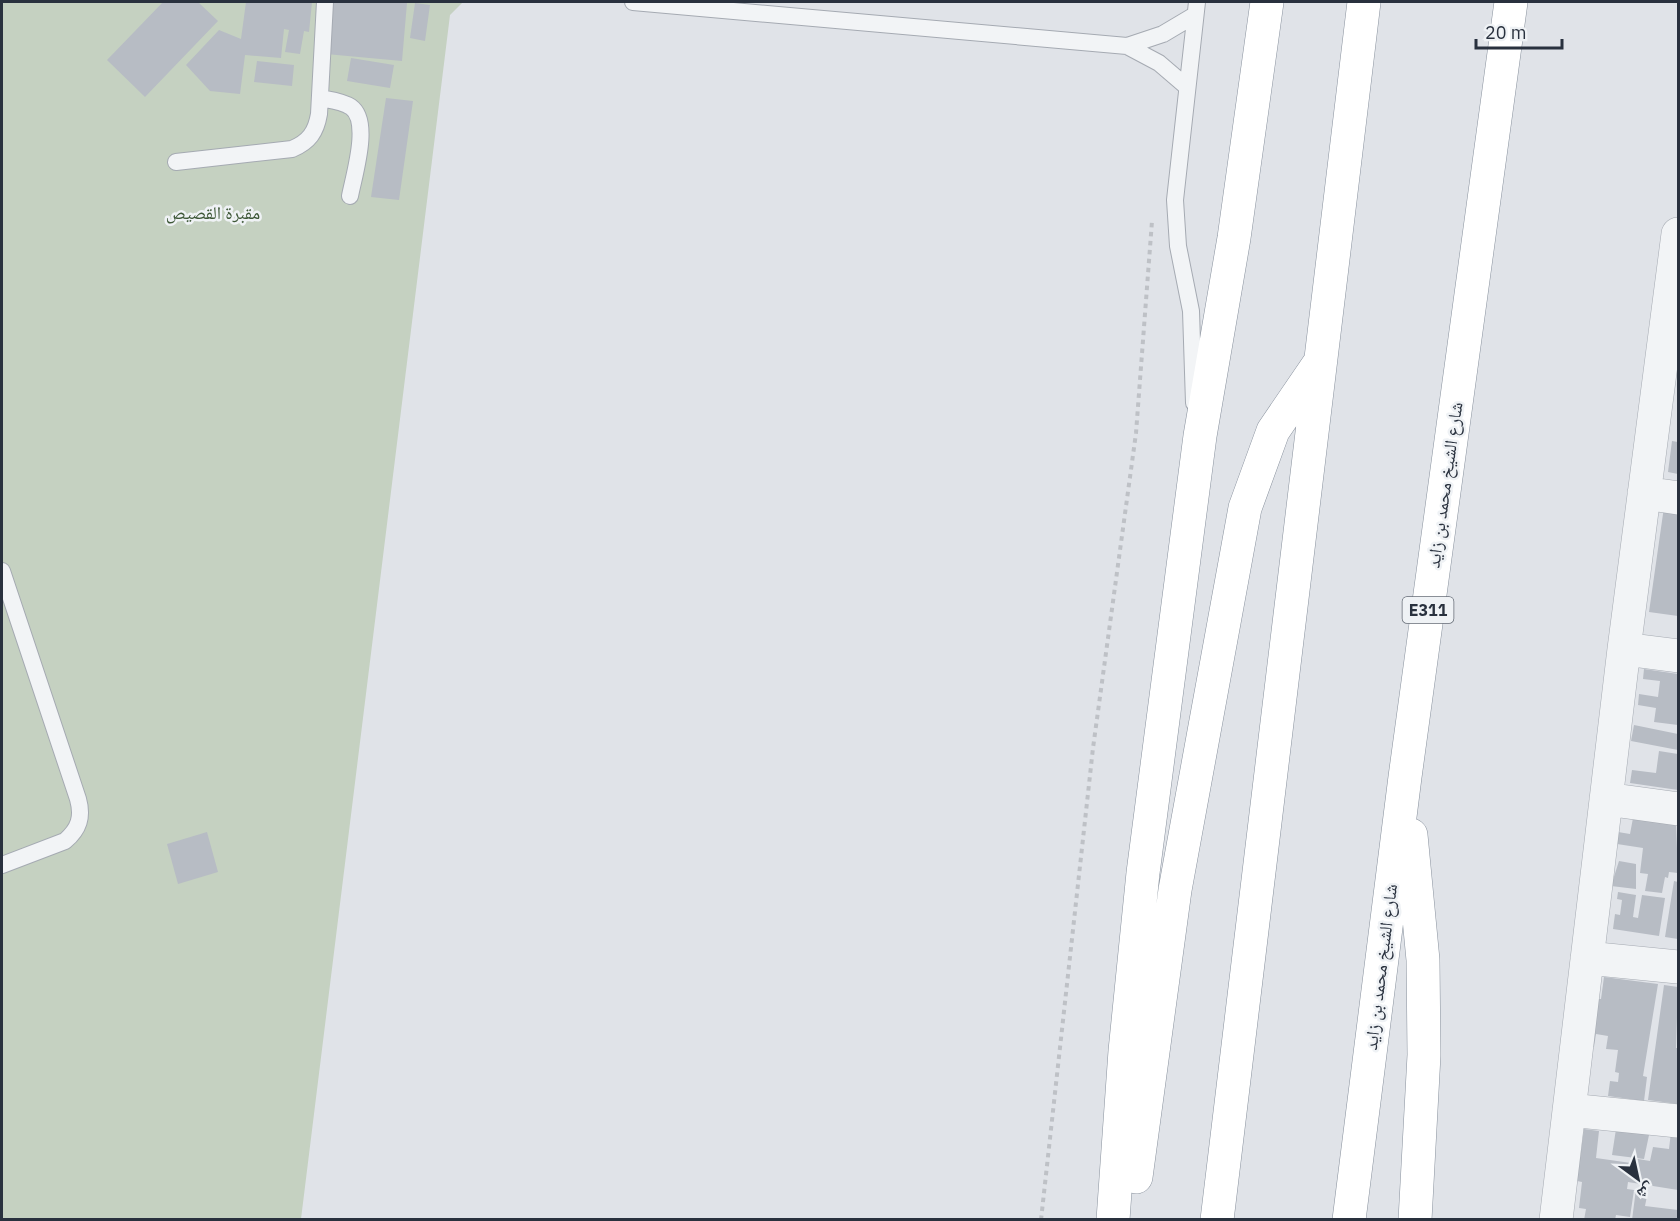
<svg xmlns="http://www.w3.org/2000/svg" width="1680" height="1221" viewBox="0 0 1680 1221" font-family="'IBM Plex Sans','Noto Naskh Arabic',sans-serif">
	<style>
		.green { fill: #c5d1c1 }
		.building { fill: #b7bcc4 }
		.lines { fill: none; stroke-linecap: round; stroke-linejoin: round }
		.service-casing { stroke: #a5aab2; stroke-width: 18 }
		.minor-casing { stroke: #a5aab2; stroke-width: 34 }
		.motorway-casing { stroke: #88919d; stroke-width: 34 }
		.path { stroke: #bec1c6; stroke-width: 4; stroke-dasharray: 4.5 4.5; stroke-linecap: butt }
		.service { stroke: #f2f4f6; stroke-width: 16 }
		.minor { stroke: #f2f4f6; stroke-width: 33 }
		.motorway { stroke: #fff; stroke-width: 33 }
		.labels { text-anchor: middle; stroke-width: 5; stroke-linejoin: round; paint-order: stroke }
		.shield { fill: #eff2f5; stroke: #646b75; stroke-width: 1.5 }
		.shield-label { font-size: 16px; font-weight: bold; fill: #29313e }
		.park-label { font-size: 18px; fill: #3e5838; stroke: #eff2f5 }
		.street-label { font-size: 18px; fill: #29313e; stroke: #eff2f5 }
	</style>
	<rect width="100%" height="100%" fill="#e0e3e8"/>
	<path class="green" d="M2 2H463L450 15 301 1219 2 1220Z"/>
	<path class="building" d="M163 2H198L218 21 145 97 107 60Z
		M246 2H312L309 32 304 31 300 54 285 52 289 30 284 29 281 58 245 55 240 94 210 91 186 65 219 30 241 39Z
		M331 2 407 3 402 61 326 54Z
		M415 3 430 5 425 41 410 38Z
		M351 58 394 65 390 88 347 81Z
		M257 61 294 65 292 86 254 82Z
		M386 98 413 101 399 200 371 197Z
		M1672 441 1678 442V474L1668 472Z
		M1664 507 1678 509V616L1649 612Z
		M1644 669 1678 674V725L1654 722 1656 708 1638 705 1639 694 1658 697 1660 681 1643 679Z
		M1634 725 1678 734V750L1631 741Z
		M1659 751 1678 754V790L1630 783 1632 770 1656 773Z
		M1633 818 1676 823 1678 873 1669 872 1668 878 1665 877 1662 893 1645 891 1648 874 1640 873 1643 848 1617 844 1618 832 1630 834Z
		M207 832 218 872 178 884 167 844Z
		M1619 861 1636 864V889L1611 886Z
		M1674 881 1678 882V939L1665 937Z
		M1618 892 1636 895 1633 917 1638 918 1642 895 1665 898 1659 936 1613 929 1615 914 1620 915 1622 900 1617 899Z
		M1604 977 1658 984 1643 1076 1647 1077 1644 1101 1608 1096 1610 1081 1618 1082 1619 1073 1615 1072 1618 1050 1606 1049 1608 1036 1596 1034 1594 1047 1586 1046 1597 999H1601Z
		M1664 985 1678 987 1676 1048H1678V1104L1648 1100Z
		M1584 1129 1599 1131 1596 1158 1631 1163 1632 1158 1650 1161 1653 1147 1669 1149 1671 1132 1678 1133V1190L1628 1182 1627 1189 1634 1190 1630 1217 1616 1215 1615 1220H1584L1586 1209 1579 1208 1582 1182 1577 1181Z
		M1616 1129 1649 1135 1644 1159 1612 1155Z
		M1636 1189 1648 1191 1645 1206 1678 1210V1220H1632Z"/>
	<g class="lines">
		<defs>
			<path id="service" d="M633 2 1127 46 1163 34 1195 15
				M1127 46 1159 63 1187 87
				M320 98C330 100 342 101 351 107 371 121 354 175 350 196
				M176 162 292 149C309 142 316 132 319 114L325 2
				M1194 403 1191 311 1178 246 1175 200 1197 2
				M2 571 78 799C83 817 79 829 65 841L2 865"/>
			<path id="minor" d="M1644 493 1678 498
				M1624 649 1678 656
				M1606 799 1678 809
				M1587 958 1678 967
				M1569 1110 1678 1121
				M1556 1220 1624 649 1678 234"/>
			<path id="motorway" d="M1411 835 1423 960 1424 1055 1415 1220
				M1136 1177 1175 890 1245 508 1273 431 1318 365
				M1113 1220 1125 1051 1143 873 1200 436 1234 238 1267 2
				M1217 1220 1364 2
				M1349 1220 1405 777 1511 2"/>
		</defs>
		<use href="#service" class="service-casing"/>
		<use href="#minor" class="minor-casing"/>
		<use href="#motorway" class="motorway-casing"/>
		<path class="path" d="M1041 1220 1093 748 1136 433 1152 221"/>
		<use href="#service" class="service"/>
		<use href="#minor" class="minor"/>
		<use href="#motorway" class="motorway"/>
	</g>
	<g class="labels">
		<rect class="shield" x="1402.5" y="597" width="51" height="26" rx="4.5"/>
		<g class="shield-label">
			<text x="1428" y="616">E311</text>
		</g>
		<g class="park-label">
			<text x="213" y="219">مقبرة القصيص</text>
		</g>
		<g class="street-label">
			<text transform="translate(1445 485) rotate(-82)" y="6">شارع الشيخ محمد بن زايد</text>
			<text transform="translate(1381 967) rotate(-83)" y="6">شارع الشيخ محمد بن زايد</text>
		</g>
	</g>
	<rect width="1680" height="1221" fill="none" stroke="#29313e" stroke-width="6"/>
	<g transform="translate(1638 1179) rotate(147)" stroke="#eff2f5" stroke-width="4.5" paint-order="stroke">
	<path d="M0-4.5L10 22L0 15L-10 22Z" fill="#29313e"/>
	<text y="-9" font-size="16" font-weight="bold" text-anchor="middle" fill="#29313e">ش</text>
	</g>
	<path d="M1476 39v9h86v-9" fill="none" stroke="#29313e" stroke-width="3"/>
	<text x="1485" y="39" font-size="18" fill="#29313e" stroke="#eff2f5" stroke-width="4.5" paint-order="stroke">20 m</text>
</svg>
